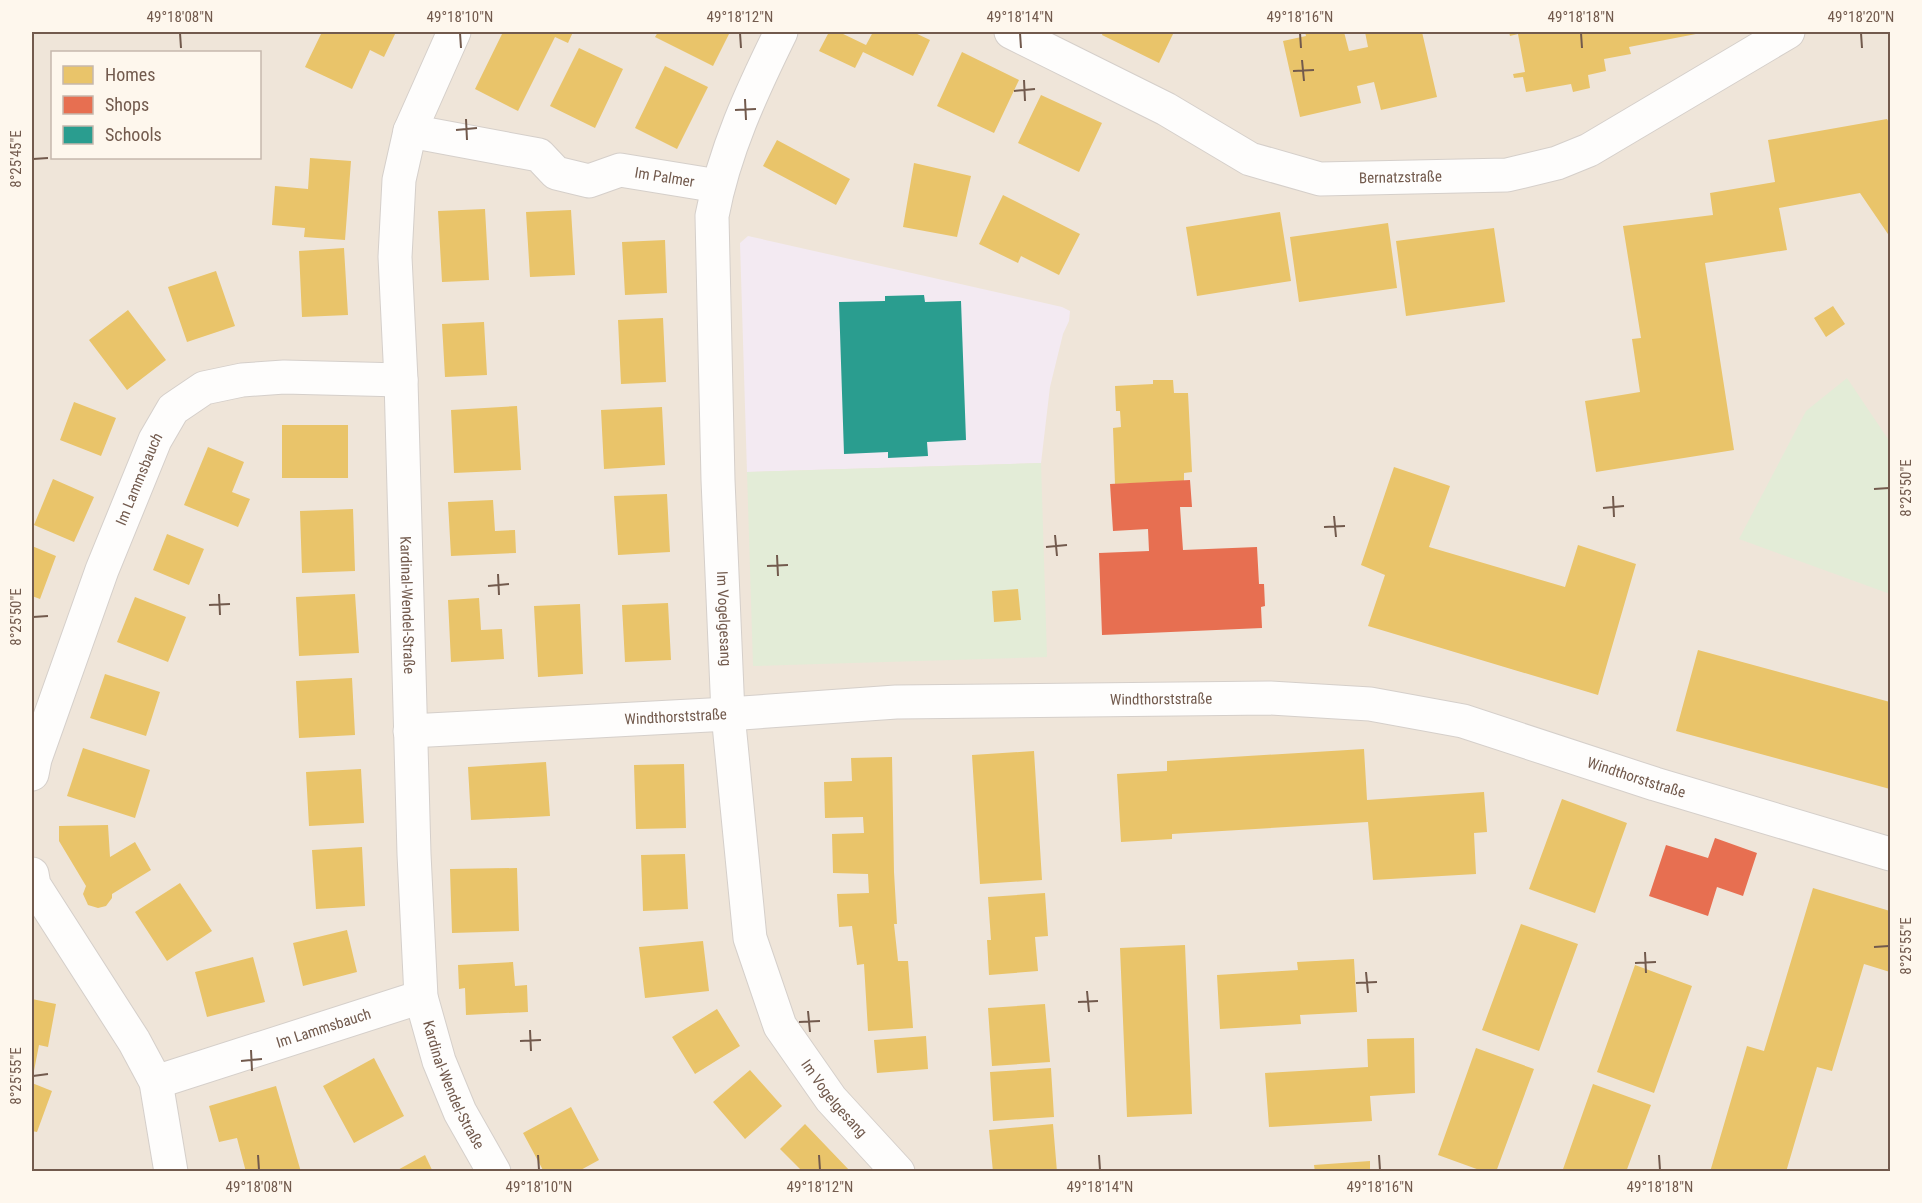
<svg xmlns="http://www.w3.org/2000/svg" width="1922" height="1203" viewBox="0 0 1922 1203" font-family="'Roboto Condensed',sans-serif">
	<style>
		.residential { fill: #efe5d9; fill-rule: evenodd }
		.education { fill: #f3eaf2 }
		.green { fill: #e3ecd7 }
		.homes { fill: #e9c46a }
		.shops { fill: #e76f51 }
		.schools { fill: #2a9d8f }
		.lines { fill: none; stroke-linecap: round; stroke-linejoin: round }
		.minor-casing { stroke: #d5cfca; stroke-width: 35 }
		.minor { stroke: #fefdfc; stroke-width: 33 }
		.ticks { fill: none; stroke: #725a4d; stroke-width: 2 }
		.labels { text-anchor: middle; stroke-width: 6; stroke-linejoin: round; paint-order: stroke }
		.street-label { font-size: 15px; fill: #725a4d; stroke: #fef7ed }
		.neatline { fill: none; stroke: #725a4d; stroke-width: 2 }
		.ticks-label { font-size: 15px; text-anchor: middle; fill: #725a4d }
	</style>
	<rect width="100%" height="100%" fill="#f6f2eb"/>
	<path class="residential" d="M32 32H1890V1171H32ZM52 52H260V158H52Z"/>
	<path class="education" d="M748 236 1062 307 1070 311 1069 321 1063 334 1050 387 1041 463 747 472 740 243Z"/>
	<path class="green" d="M1847 378 1890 442V594L1739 539 1806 411Z
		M1041 463 1047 657 753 666 747 472Z"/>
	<path class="homes" d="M322 32H396L384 57 370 50 352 89 305 67Z
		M503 32H573L568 43 555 37 518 111 475 89Z
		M658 32H730L713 66 655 37Z
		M829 32H839L866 45 873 32H913L930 40 913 76 863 52 855 68 819 51Z
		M1103 32H1174L1159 63 1102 35Z
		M1305 32H1344L1349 51 1368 47 1365 32H1422L1437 97 1381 110 1374 82 1357 86 1361 103 1300 117 1283 41 1306 36Z
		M1509 32H1701V33L1629 47 1631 54 1604 59 1606 71 1588 75 1590 88 1573 92 1571 84 1526 92 1523 77 1514 78 1513 74 1525 72 1518 34 1510 36Z
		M579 48 623 69 595 128 550 106Z
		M962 52 1019 80 994 133 937 106Z
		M665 66 708 87 677 149 635 128Z
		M1041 95 1102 123 1079 172 1018 143Z
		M1887 119 1890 124V237L1860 193 1779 208 1787 250 1705 263 1734 450 1596 472 1585 401 1640 392 1632 339 1641 338 1623 226 1713 215 1710 193 1775 182 1768 140Z
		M777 140 850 179 836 205 763 166Z
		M310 158 351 161 345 240 304 237 305 228 272 225 275 186 308 189Z
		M914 163 971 176 957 237 903 227Z
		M1003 195 1080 234 1059 275 1021 256 1018 263 979 244Z
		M485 209 489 280 442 282 438 211Z
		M571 210 575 275 530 277 526 212Z
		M1280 212 1291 281 1197 296 1186 227Z
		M1388 223 1397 288 1299 302 1290 237Z
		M1494 228 1505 302 1406 316 1396 241Z
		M665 240 667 293 625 295 622 242Z
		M344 248 348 315 302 317 299 251Z
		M216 271 235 326 187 342 168 287Z
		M1833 306 1845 324 1826 337 1814 318Z
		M128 310 166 360 127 390 89 340Z
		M663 318 666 382 621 384 618 320Z
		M484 322 487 375 445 377 442 324Z
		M1153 380H1173L1174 393H1188L1192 472 1184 473V481L1115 484 1113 428 1121 427 1120 411H1116L1115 386 1153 384Z
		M74 402 116 418 101 456 60 440Z
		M517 406 521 470 454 473 451 410Z
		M662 407 665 465 604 469 601 410Z
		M282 425H348V478H282Z
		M208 447 244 462 232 492 250 499 238 527 184 505Z
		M1394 467 1450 486 1429 547 1565 587 1578 545 1636 564 1598 695 1368 626 1385 575 1361 565Z
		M53 479 94 497 74 542 34 525Z
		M667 494 670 552 618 555 614 496Z
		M493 500 495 531 515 530 516 553 451 556 448 502Z
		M353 509 355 571 302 573 300 511Z
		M167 534 204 549 189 585 153 570Z
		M32 546 56 556 40 599 32 596Z
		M1018 589 1021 620 994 622 992 591Z
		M355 594 359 653 299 656 296 597Z
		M135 597 186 617 168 662 117 642Z
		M479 598 481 630 502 629 504 659 451 662 448 600Z
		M668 603 671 660 625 662 622 605Z
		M580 604 583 674 538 677 534 606Z
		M1698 650 1890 702V789L1676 731Z
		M105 674 160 692 146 736 90 718Z
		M352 678 355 735 299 738 296 681Z
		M83 748 150 770 135 818 67 796Z
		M1364 749 1367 800 1484 792 1487 832 1474 833 1476 874 1373 880 1368 822 1172 834V839L1121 842 1117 774 1167 771V761Z
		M1034 751 1042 880 980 884 972 755Z
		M892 757 894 872 897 924H894L898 961H908L913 1028 868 1031 864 964 857 965 852 926 839 927 837 894 869 893 868 874 833 873 832 834 864 833 863 817 825 818 824 782 852 781 851 758Z
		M546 762 550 816 471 820 468 767Z
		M684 764 686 828 636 829 634 765Z
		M361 769 364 823 309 826 306 772Z
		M1562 799 1627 823 1595 913 1529 889Z
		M108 825 110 857 135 842 151 870 112 894V898L106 906 98 908 88 905 83 894 86 886 59 841V826Z
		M362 847 365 906 316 909 312 850Z
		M685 854 688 909 643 911 641 855Z
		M517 868 519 931 452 933 450 869Z
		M180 883 212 931 167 961 135 912Z
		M1813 888 1890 911V972L1864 964 1832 1071 1817 1067 1786 1172H1710L1747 1046 1764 1051Z
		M1045 893 1048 936 1035 937 1038 971 989 975 987 940H991L988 897Z
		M1521 924 1578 944 1539 1051 1482 1030Z
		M347 930 357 972 303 986 293 943Z
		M703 941 709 991 645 998 639 947Z
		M1185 945 1192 1114 1127 1117 1120 948Z
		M253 957 265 1002 207 1017 195 972Z
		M1354 959 1357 1012 1300 1015 1301 1024 1220 1029 1217 975 1298 970 1297 962Z
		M513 962 515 986 527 985 528 1012 466 1015 465 988 459 989 458 965Z
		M1635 965 1692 986 1654 1093 1597 1072Z
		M32 999 56 1004 48 1047 39 1045 33 1076Z
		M1045 1004 1050 1062 992 1066 988 1008Z
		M717 1009 740 1046 695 1074 672 1037Z
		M926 1036 928 1069 877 1073 874 1040Z
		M1414 1038 1415 1093 1370 1096 1372 1121 1269 1127 1265 1073 1368 1067 1367 1039Z
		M1476 1048 1534 1069 1496 1172H1485L1438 1155Z
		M374 1058 404 1116 354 1143 323 1086Z
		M1051 1068 1054 1117 993 1121 990 1072Z
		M750 1070 782 1106 745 1139 713 1102Z
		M32 1083 52 1091 37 1132 32 1131Z
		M1593 1084 1651 1105 1626 1172H1562Z
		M276 1086 301 1172H246L237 1138 219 1142 209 1106Z
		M571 1107 599 1160 577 1172H544L523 1133Z
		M805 1124 851 1172H803L780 1149Z
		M1053 1124 1057 1172H993L989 1130Z
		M425 1155 433 1172H394Z
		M1370 1161V1172H1315L1314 1165Z"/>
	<path class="shops" d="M1190 480 1192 507H1180L1183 550 1257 547 1259 584H1264L1265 606 1261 607 1262 628 1102 635 1099 553 1149 551 1148 529 1113 531 1110 484Z
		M1715 838 1757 853 1743 896 1717 887 1708 916 1649 896 1666 845 1708 858Z"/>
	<path class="schools" d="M924 295 925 302 961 301 966 440 927 442 928 456 888 458V452L844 454 839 302 885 301V296Z"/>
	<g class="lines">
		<defs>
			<g id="minor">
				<path id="s1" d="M454 32 410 131 399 180 395 257 401 380 414 854 421 997 439 1061 460 1112 494 1172"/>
				<path id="s2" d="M781 32C752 91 724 151 712 216L718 480 728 714 750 938 780 1026 831 1099 898 1172"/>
				<path id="s3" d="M1011 32 1166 109 1250 159 1320 179 1507 175 1557 163 1589 150 1788 32"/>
				<path id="s4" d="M410 131 539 155 556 173 589 181 620 170 718 186"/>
				<path id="s5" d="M410 731 728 714 896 702 1270 698 1370 704 1463 721 1655 784 1890 854"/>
				<path id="s6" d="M32 774 35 759 102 570 155 440 173 409 204 388 242 380 284 377 401 380"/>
				<path d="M32 874 34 885 134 1041 156 1082 171 1172"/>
				<path id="s7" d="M156 1082 421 997"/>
			</g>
		</defs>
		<use href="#minor" class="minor-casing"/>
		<use href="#minor" class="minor"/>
	</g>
	<path class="ticks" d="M180 33 181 48M460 33 461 48M740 33 741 48M1020 33 1021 48M1300 33 1301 48M1581 33 1582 48M1861 33 1862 48M1302 60 1304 81M1293 71 1314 70M1024 80 1025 101M1014 91 1035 89M745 99 746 120M735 110 756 109M466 119 467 140M456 130 477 128M33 159 48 158M1874 489 1889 488M1613 496 1614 517M1603 508 1624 506M1334 516 1336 537M1324 527 1345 526M1055 535 1057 556M1046 547 1067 545M777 555 778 576M767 566 788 565M498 574 499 595M488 586 509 584M219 594 220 615M209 605 230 604M33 617 48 616M1874 947 1889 946M1645 952 1646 973M1635 963 1656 962M1366 972 1368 993M1356 983 1377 982M1087 991 1089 1012M1078 1002 1098 1001M808 1011 810 1032M799 1022 820 1021M530 1030 531 1051M520 1041 541 1040M251 1050 252 1071M241 1061 262 1059M33 1076 48 1074M258 1155 259 1170M538 1155 539 1170M819 1155 820 1170M1099 1155 1100 1170M1379 1155 1380 1170M1659 1155 1660 1170"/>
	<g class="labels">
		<g class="street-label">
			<text dy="5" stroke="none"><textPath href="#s3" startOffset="424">Bernatzstraße</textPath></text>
			<text dy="5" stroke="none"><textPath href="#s4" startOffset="268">Im Palmer</textPath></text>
			<text dy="5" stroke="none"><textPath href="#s6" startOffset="314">Im Lammsbauch</textPath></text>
			<text dy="5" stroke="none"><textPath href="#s1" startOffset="584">Kardinal-Wendel-Straße</textPath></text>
			<text dy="5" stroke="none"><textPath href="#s2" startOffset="600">Im Vogelgesang</textPath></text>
			<text dy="5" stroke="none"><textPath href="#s5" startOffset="752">Windthorststraße</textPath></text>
			<text dy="5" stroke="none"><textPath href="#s5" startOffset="266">Windthorststraße</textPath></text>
			<text dy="5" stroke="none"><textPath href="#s5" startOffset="1238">Windthorststraße</textPath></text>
			<text dy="5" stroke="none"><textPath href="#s7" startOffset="176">Im Lammsbauch</textPath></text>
			<text dy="5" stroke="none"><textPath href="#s1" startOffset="1070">Kardinal-Wendel-Straße</textPath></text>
			<text dy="5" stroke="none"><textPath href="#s2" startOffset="1104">Im Vogelgesang</textPath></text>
		</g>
	</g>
	<rect width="1922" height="1203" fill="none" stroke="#fef7ed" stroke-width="66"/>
	<rect x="51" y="51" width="210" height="108" fill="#fef7ed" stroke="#c6b8ad" stroke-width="1.5"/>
	<rect x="63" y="66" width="30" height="18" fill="#e9c46a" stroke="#c6b8ad" stroke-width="1.5"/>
	<text x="105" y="81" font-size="18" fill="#725a4d">Homes</text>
	<rect x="63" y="96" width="30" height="18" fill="#e76f51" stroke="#c6b8ad" stroke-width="1.5"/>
	<text x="105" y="111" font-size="18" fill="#725a4d">Shops</text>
	<rect x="63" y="126" width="30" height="18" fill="#2a9d8f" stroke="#c6b8ad" stroke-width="1.5"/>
	<text x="105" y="141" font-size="18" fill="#725a4d">Schools</text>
	<rect x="33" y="33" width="1856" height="1137" class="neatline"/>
	<g class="ticks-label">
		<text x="180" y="22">49°18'08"N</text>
		<text x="460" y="22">49°18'10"N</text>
		<text x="740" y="22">49°18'12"N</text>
		<text x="1020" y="22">49°18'14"N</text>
		<text x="1300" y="22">49°18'16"N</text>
		<text x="1581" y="22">49°18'18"N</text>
		<text x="1861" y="22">49°18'20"N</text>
		<text transform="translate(16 159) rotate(-90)" y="5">8°25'45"E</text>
		<text transform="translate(1906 488) rotate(-90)" y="5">8°25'50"E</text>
		<text transform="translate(16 617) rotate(-90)" y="5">8°25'50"E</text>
		<text transform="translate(1906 946) rotate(-90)" y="5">8°25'55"E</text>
		<text transform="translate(16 1076) rotate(-90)" y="5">8°25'55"E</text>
		<text x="259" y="1192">49°18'08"N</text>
		<text x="539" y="1192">49°18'10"N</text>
		<text x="820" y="1192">49°18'12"N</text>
		<text x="1100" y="1192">49°18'14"N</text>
		<text x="1380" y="1192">49°18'16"N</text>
		<text x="1660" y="1192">49°18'18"N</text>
	</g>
</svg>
